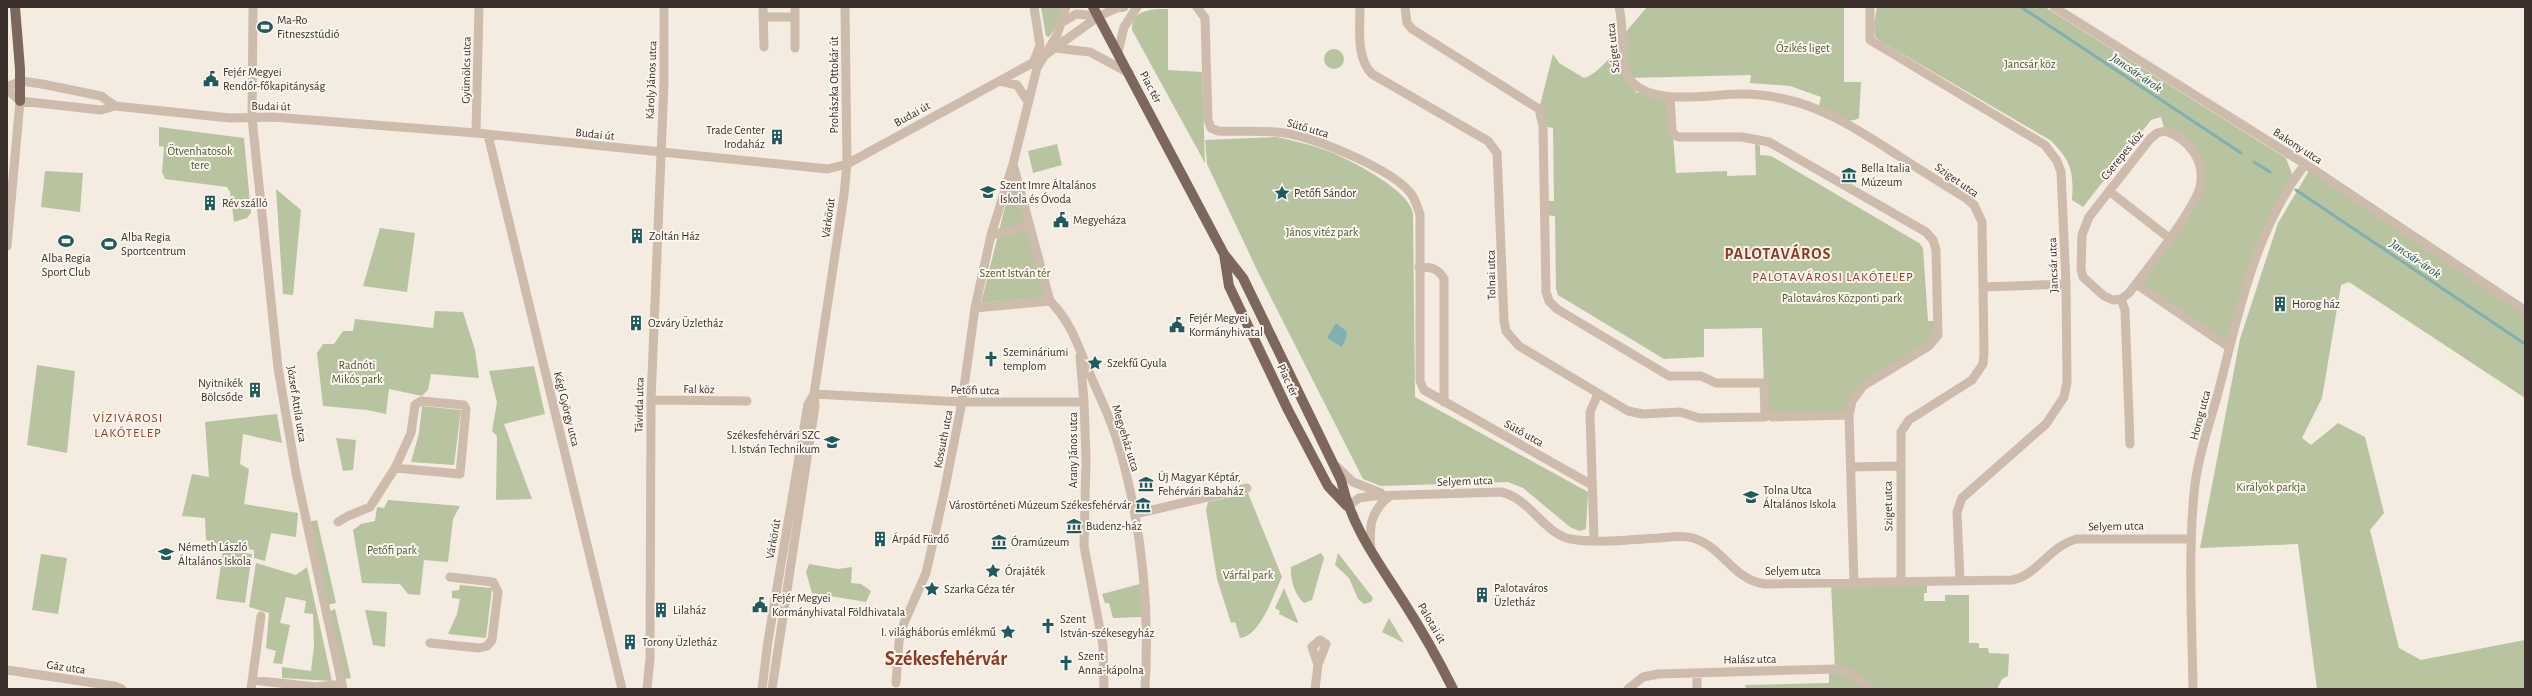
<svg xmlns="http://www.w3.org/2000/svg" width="2532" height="696" viewBox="0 0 2532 696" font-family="'Alegreya Sans',sans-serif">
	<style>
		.green { fill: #b8c4a0 }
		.water { fill: #7fb0b2 }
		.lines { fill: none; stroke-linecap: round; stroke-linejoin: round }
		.stream { stroke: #7fb0b2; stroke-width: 3 }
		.minor { stroke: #cdbbac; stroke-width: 9 }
		.major { stroke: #7d675c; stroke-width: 10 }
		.labels { text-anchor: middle; stroke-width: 4; stroke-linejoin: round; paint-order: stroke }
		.poi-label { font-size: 12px; fill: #3b302b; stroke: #fbf5ee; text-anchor: start }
		.street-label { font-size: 12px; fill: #3b302b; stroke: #fbf5ee }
		.park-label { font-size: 12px; fill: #4a5a2e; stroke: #fbf5ee }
		.water-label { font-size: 13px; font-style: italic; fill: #1f5a5e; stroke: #fbf5ee }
		.neighbourhood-label { font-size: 13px; letter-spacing: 1px; fill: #8c3b22; stroke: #fbf5ee }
		.district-label { font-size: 16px; font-weight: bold; letter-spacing: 1px; fill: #8c3b22; stroke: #fbf5ee }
		.town-label { font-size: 20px; font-weight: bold; fill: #8c3b22; stroke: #fbf5ee }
	</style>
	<rect width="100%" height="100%" fill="#f4ebe1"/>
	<path class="green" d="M1041 7H1062L1056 27 1049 37 1046 36Z
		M1647 7H1844V82H1861L1859 118C1844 126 1831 114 1819 106L1821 97 1790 86 1750 83 1751 75 1629 78 1624 34Z
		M1877 7H2045L2286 158 2294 179 2279 204 2229 347 2136 284 2197 196 2199 159 2165 131 2161 117 2151 120 2083 207 2072 200C2074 172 2071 160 2050 140L1880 41 1875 37 1874 24Z
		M1168 9V70L1202 72 1205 163 1132 30C1131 9 1153 9 1168 9Z
		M1324 59a10 10 0 1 1 20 0a10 10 0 1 1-20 0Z
		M1621 52 1625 80 1637 93H1647L1670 97 1676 173 1727 171V176L1756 175 1755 143 1760 146V155L1771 156 1919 243 1923 248 1928 321H1940L1938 335 1863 386 1849 415 1765 417 1762 328 1704 329V357L1664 359 1558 295 1556 289 1555 216 1545 215 1546 201H1554L1553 128 1543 126 1539 109 1553 54 1559 63 1584 78C1600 73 1605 58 1621 52Z
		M159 127 244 138 251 213 247 218 234 222 230 192 227 187 165 179 162 172 164 147 159 146Z
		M1277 137C1294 141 1312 145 1328 151 1348 159 1411 190 1413 214L1415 397 1588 492 1586 529 1579 531 1570 527 1523 488 1508 482 1381 486 1363 479 1258 272 1207 164 1205 140Z
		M1057 144 1062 165 1033 173 1028 151Z
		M2313 164 2525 305V398L2349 282 2341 285 2322 398 2302 438 2311 445 2338 423 2365 437 2384 513 2370 530 2399 648 2421 660 2525 640V689H2317L2298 544 2200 548 2240 339 2278 223Z
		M45 171 83 173 80 212 41 207Z
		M1017 178 1049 297 981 303 1012 179Z
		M276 189 301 210 293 295 283 294Z
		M380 228 415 233 407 292 363 286Z
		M435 311 463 312 475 350 479 378 431 374 428 390 422 396 389 389 386 414 367 410 323 406 317 353 323 344H334L343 331H353L355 319 433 328Z
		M37 365 75 371 67 453 27 445Z
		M534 366 545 414 504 424 532 499 496 500 497 436 492 431 497 402 489 371Z
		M422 406 461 410 454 465 411 462 419 433Z
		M277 414 282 443 243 434 240 464 249 469 244 504 298 513 296 537 271 533 265 561 254 558V550L224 546 206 540 205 518 182 516 192 474 209 477 205 422Z
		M336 438 356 440 353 470 343 471Z
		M1248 493 1282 577C1274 593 1261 636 1240 638L1235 622 1231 623 1217 579 1206 510 1208 502Z
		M388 500 460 506 453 519 448 562 424 560 420 595 408 594 400 584 362 583 353 530 361 524 375 521 377 507 384 508Z
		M317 520 336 603 327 605 308 522Z
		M223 550 252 554 245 603 216 599Z
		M1321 553 1324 558 1312 600 1304 603C1295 595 1290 580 1291 567Z
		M1338 553 1373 598 1371 602 1364 604 1358 599 1349 578 1335 565Z
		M41 554 67 558 58 614 32 610Z
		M256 563 296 575 307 567 332 681 282 678V667L311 671 314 646 313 614 304 613 306 601 286 597 280 623 290 625 282 664 273 663 276 651 266 648 269 613 249 607Z
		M809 564 838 569 852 567 851 583 861 584 871 591 866 602 812 593 806 572Z
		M1927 582V593H1924V601H1945V595H1969V643H1979V648H1988L1989 653 2009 654 2008 676 2002 679 1997 689H1746L1745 685 1829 683V669H1835L1831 583Z
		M1140 584 1143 617 1113 618 1109 603H1105L1102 594Z
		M460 585 492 588 486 638 448 634 457 614 460 599 452 598V591L459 590Z
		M1284 588 1298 622 1297 623 1279 614 1280 611 1275 608Z
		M335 609 351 678 343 679 328 612Z
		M365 610 387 612 385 647 373 645Z
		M1389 618 1404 643 1382 632Z"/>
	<path class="water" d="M1336 323 1346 331 1347 335 1342 347 1327 338Z"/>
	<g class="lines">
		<path class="stream" d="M2021 7 2241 153
			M2254 162 2270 172
			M2296 190 2525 344"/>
		<path class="minor" d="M253 7 252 118 278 368 296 473 343 689
			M763 7 764 47
			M1197 7 1205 18 1208 120 1211 128 1218 131C1240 132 1263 130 1285 133 1316 138 1395 170 1412 195 1416 202 1418 208 1420 215V381L1424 390 1592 485
			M1360 7C1360 29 1356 58 1372 74L1488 141 1497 153 1504 321 1506 331 1519 346 1628 411 1643 414 1680 412 1699 418 1765 417 1764 383H1716L1701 376H1669L1557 309 1549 301 1546 292 1543 126 1539 109 1412 29 1407 23 1405 7
			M1619 7C1625 28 1618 69 1633 83 1657 106 1711 94 1742 94 1756 94 1771 96 1784 99 1822 107 1853 127 1885 147 1912 165 1940 182 1967 199L1974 205 1982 222 1984 353 1983 364 1972 380 1909 420 1901 432V582
			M1870 7V40L2045 145 2057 161 2061 172 2066 284 2067 382 2064 397 2046 424 1962 498 1957 512 1960 581
			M2054 7 2305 164 2525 311
			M763 17H795
			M1063 22 1076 14 1099 16
			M795 48V7
			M1055 48 1090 52 1129 73
			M1118 52 1124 27 1137 7
			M1034 61 1040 45 1034 7
			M1000 81 1017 85 1027 100
			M7 87 21 81 42 84 101 96 115 106
			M7 89 20 101 101 110 115 106 230 118 273 117 476 133 828 169 847 164 1038 60 1099 16 1117 8 1124 7
			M1670 97 1672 130 1674 135 1679 137H1742L1769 142 1926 232 1933 240 1936 250 1938 335 1929 346 1863 386 1852 401 1849 415 1854 583
			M2165 131C2189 139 2206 161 2200 187 2194 211 2146 271 2129 293L2121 299 2113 300 2104 296 2083 277 2081 269 2082 235 2089 217 2150 139 2157 133Z
			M476 133 479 7
			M488 135 622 689
			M1013 164 1050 301
			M2109 191 2169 238
			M991 235 1030 226
			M7 246 20 101
			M1419 267C1431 267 1438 268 1444 279V402
			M2136 284 2229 347
			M1984 287 2066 284
			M2121 299 2125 310 2130 444
			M1050 301C1071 322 1078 346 1089 372 1098 393 1109 415 1116 437 1141 518 1150 605 1145 689
			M975 308 1050 301
			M814 394 962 402H1084L1080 356
			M651 400 747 401
			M1084 402 1086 458 1084 546 1103 645 1104 689
			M1772 417 1849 415
			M1336 466 1353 482 1381 493
			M1851 467 1899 466
			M1347 507 1359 498 1373 496 1501 492C1530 498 1544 534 1571 539 1599 544 1631 539 1659 538 1670 537 1682 535 1693 538 1723 547 1733 580 1765 584L2012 580C2038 575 2049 546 2077 539H2191
			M1135 514 1247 488
			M338 522 348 516 370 507 395 468 411 433 415 405 421 401 464 405 466 409 460 474 395 468
			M1594 540 1590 412 1598 394
			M1371 551C1369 527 1370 511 1390 496
			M430 643 479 648 487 646 492 640 498 592 493 582 450 577
			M7 670 114 686 122 689
			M1697 673V689
			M252 680 316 687 342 684
			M896 683 899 641 904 623 926 573 943 498 962 402 975 308 991 235 1013 164 1037 68 1057 35 1066 7
			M251 689 261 616
			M647 689 650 658 651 400 664 82V7
			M762 689 768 641 808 404 814 394
			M772 689 815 406 814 394 844 195 847 164 845 7
			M1315 689 1318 665 1326 644 1320 640 1312 647 1318 665
			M1628 689 1643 677 1658 674 1835 669 1852 674 1871 689
			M2193 689C2192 624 2188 558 2194 493 2197 459 2209 426 2218 393 2239 312 2254 232 2305 164"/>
		<path class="major" d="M15 7 20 69V101
			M1093 7 1224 254 1243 278 1341 480C1352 528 1377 560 1403 601 1421 629 1438 659 1453 689
			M1224 254 1229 286 1288 410 1328 486 1346 505"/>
	</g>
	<defs>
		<symbol id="stadium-bare" viewBox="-9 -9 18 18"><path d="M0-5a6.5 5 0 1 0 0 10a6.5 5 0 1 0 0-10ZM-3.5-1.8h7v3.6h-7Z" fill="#1f5a5e" stroke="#fbf5ee" stroke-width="2.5" paint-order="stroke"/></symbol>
		<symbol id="civic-bare" viewBox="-9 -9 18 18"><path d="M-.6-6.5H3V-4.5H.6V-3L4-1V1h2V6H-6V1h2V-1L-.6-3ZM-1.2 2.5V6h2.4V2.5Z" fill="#1f5a5e" stroke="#fbf5ee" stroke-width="2.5" paint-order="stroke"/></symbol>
		<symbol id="building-bare" viewBox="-9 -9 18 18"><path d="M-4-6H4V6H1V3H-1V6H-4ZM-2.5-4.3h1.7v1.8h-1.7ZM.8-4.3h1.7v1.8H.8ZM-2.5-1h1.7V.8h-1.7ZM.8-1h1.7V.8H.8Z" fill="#1f5a5e" stroke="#fbf5ee" stroke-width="2.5" paint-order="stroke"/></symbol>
		<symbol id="museum-bare" viewBox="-9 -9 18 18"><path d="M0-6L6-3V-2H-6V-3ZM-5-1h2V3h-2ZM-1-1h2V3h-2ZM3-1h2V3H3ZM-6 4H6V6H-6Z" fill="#1f5a5e" stroke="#fbf5ee" stroke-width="2.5" paint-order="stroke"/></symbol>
		<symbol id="school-bare" viewBox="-9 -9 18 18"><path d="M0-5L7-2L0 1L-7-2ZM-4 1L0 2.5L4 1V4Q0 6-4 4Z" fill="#1f5a5e" stroke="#fbf5ee" stroke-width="2.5" paint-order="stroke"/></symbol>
		<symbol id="sight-bare" viewBox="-9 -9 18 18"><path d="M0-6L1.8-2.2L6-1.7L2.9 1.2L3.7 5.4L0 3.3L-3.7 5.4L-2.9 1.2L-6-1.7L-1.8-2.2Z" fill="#1f5a5e" stroke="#fbf5ee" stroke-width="2.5" paint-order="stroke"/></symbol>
		<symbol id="church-bare" viewBox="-9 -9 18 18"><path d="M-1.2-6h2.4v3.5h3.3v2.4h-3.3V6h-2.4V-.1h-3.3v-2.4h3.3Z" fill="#1f5a5e" stroke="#fbf5ee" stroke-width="2.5" paint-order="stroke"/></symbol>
	</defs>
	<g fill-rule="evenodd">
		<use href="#stadium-bare" x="254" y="16" width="22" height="22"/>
		<use href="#civic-bare" x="200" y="68" width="22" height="22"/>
		<use href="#building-bare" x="766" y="126" width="22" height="22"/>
		<use href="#museum-bare" x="1838" y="164" width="22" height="22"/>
		<use href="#school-bare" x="977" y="181" width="22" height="22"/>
		<use href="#sight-bare" x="1271" y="182" width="22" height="22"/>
		<use href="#building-bare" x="199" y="192" width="22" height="22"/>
		<use href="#civic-bare" x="1050" y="209" width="22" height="22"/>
		<use href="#building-bare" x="626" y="225" width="22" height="22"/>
		<use href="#stadium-bare" x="55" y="230" width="22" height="22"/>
		<use href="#stadium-bare" x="98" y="233" width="22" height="22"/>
		<use href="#building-bare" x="2269" y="293" width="22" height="22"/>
		<use href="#building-bare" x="625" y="312" width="22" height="22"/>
		<use href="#civic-bare" x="1166" y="314" width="22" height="22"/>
		<use href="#church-bare" x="980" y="348" width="22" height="22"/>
		<use href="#sight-bare" x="1084" y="352" width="22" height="22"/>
		<use href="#building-bare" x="244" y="379" width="22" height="22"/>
		<use href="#school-bare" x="821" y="431" width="22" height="22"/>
		<use href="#museum-bare" x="1135" y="473" width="22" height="22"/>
		<use href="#school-bare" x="1740" y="486" width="22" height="22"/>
		<use href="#museum-bare" x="1132" y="494" width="22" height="22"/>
		<use href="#museum-bare" x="1063" y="515" width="22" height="22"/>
		<use href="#building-bare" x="869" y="528" width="22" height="22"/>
		<use href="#museum-bare" x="988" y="531" width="22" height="22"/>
		<use href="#school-bare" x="155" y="543" width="22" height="22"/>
		<use href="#sight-bare" x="982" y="560" width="22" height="22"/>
		<use href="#sight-bare" x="921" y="578" width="22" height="22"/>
		<use href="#building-bare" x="1471" y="584" width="22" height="22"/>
		<use href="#civic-bare" x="749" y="594" width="22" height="22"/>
		<use href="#building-bare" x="650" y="599" width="22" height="22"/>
		<use href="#church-bare" x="1037" y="615" width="22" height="22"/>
		<use href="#sight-bare" x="997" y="621" width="22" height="22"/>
		<use href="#building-bare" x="619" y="631" width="22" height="22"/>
		<use href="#church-bare" x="1055" y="652" width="22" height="22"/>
	</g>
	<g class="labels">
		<g class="poi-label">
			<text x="277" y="24">Ma-Ro<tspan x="277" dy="14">Fitneszstúdió</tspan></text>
			<text x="223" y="76">Fejér Megyei<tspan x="223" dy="14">Rendőr-főkapitányság</tspan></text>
			<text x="765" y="134" text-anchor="end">Trade Center<tspan x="765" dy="14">Irodaház</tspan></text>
			<text x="1861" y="172">Bella Italia<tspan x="1861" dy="14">Múzeum</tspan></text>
			<text x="1000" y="189">Szent Imre Általános<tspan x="1000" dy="14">Iskola és Óvoda</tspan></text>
			<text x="1294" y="197">Petőfi Sándor</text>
			<text x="222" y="207">Rév szálló</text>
			<text x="1073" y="224">Megyeháza</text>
			<text x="649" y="240">Zoltán Ház</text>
			<text x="121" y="241">Alba Regia<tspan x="121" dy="14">Sportcentrum</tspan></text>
			<text x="66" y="262" text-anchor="middle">Alba Regia<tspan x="66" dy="14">Sport Club</tspan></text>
			<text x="2292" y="308">Horog ház</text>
			<text x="1189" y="322">Fejér Megyei<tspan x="1189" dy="14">Kormányhivatal</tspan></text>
			<text x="648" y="327">Ozváry Üzletház</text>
			<text x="1003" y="356">Szemináriumi<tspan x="1003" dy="14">templom</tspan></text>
			<text x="1107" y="367">Szekfű Gyula</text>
			<text x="243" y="387" text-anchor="end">Nyitnikék<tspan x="243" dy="14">Bölcsőde</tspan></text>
			<text x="820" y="439" text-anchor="end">Székesfehérvári SZC<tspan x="820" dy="14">I. István Technikum</tspan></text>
			<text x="1158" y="481">Új Magyar Képtár,<tspan x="1158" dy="14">Fehérvári Babaház</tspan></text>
			<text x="1763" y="494">Tolna Utca<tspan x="1763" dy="14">Általános Iskola</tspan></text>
			<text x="1131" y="509" text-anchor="end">Várostörténeti Múzeum Székesfehérvár</text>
			<text x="1086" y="530">Budenz-ház</text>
			<text x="892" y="543">Árpád Fürdő</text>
			<text x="1011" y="546">Óramúzeum</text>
			<text x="178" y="551">Németh László<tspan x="178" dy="14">Általános Iskola</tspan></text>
			<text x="1005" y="575">Órajáték</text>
			<text x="1494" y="592">Palotaváros<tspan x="1494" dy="14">Üzletház</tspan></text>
			<text x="944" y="593">Szarka Géza tér</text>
			<text x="772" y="602">Fejér Megyei<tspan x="772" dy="14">Kormányhivatal Földhivatala</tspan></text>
			<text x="673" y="614">Lilaház</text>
			<text x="1060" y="623">Szent<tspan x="1060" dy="14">István-székesegyház</tspan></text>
			<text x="996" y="636" text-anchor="end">I. világháborús emlékmű</text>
			<text x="642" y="646">Torony Üzletház</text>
			<text x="1078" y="660">Szent<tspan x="1078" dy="14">Anna-kápolna</tspan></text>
		</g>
		<g class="street-label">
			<text transform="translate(1613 48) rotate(-96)" y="4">Sziget utca</text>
			<text transform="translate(466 70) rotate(-89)" y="4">Gyümölcs utca</text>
			<text transform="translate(651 80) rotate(-88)" y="4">Károly János utca</text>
			<text transform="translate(834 85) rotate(-90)" y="4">Prohászka Ottokár út</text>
			<text transform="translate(1151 87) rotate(62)" y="4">Piac tér</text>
			<text transform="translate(271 106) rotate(1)" y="4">Budai út</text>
			<text transform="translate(912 114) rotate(-29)" y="4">Budai út</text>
			<text transform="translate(1308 128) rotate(16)" y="4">Sütő utca</text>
			<text transform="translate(595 134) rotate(6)" y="4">Budai út</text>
			<text transform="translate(2298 146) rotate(33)" y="4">Bakony utca</text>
			<text transform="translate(2122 155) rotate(-51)" y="4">Cserepes köz</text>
			<text transform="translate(1957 180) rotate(35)" y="4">Sziget utca</text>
			<text transform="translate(828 218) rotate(-82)" y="4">Várkörút</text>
			<text transform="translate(2053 265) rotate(-92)" y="4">Jancsár utca</text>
			<text transform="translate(1491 275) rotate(-91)" y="4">Tolnai utca</text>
			<text transform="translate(1288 380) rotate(65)" y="4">Piac tér</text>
			<text transform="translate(699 389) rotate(1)" y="4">Fal köz</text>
			<text transform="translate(975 390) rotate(1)" y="4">Petőfi utca</text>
			<text transform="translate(297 404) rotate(81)" y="4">József Attila utca</text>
			<text transform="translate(639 405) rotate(-89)" y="4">Távirda utca</text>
			<text transform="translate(567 409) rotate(76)" y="4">Kégl György utca</text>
			<text transform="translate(2200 415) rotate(-75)" y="4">Horog utca</text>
			<text transform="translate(1524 433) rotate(29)" y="4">Sütő utca</text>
			<text transform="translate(1126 438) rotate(73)" y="4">Megyeház utca</text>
			<text transform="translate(943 439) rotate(-79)" y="4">Kossuth utca</text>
			<text transform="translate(1073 450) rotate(-90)" y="4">Arany János utca</text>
			<text transform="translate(1465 481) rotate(-2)" y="4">Selyem utca</text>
			<text transform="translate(1888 506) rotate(-91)" y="4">Sziget utca</text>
			<text transform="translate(2116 526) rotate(-1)" y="4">Selyem utca</text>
			<text transform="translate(773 539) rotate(-80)" y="4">Várkörút</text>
			<text x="1793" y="575">Selyem utca</text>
			<text transform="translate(1432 623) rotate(60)" y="4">Palotai út</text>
			<text transform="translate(1750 659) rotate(-1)" y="4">Halász utca</text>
			<text transform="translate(66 667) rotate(8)" y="4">Gáz utca</text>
		</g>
		<g class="park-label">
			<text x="1803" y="52">Őzikés liget</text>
			<text x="2030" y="68">Jancsár köz</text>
			<text x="200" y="155">Ötvenhatosok<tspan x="200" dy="14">tere</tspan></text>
			<text x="1322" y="236">János vitéz park</text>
			<text x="1015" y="277">Szent István tér</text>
			<text x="1842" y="302">Palotaváros Központi park</text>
			<text x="357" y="369">Radnóti<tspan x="357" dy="14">Mikós park</tspan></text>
			<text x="2271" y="491">Királyok parkja</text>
			<text x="392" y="554">Petőfi park</text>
			<text x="1248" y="579">Várfal park</text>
		</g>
		<g class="water-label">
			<text transform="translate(2137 72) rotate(34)" y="5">Jancsár-árok</text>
			<text transform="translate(2416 258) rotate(34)" y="5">Jancsár-árok</text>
		</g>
		<g class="neighbourhood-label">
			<text x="1833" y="281">PALOTAVÁROSI LAKÓTELEP</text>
			<text x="128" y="422">VÍZIVÁROSI<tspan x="128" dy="15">LAKÓTELEP</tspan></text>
		</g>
		<g class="district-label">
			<text x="1778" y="259">PALOTAVÁROS</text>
		</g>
		<g class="town-label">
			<text x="946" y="665">Székesfehérvár</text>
		</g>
	</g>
	<rect width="2532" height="696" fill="none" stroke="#3b302b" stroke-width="16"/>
</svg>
